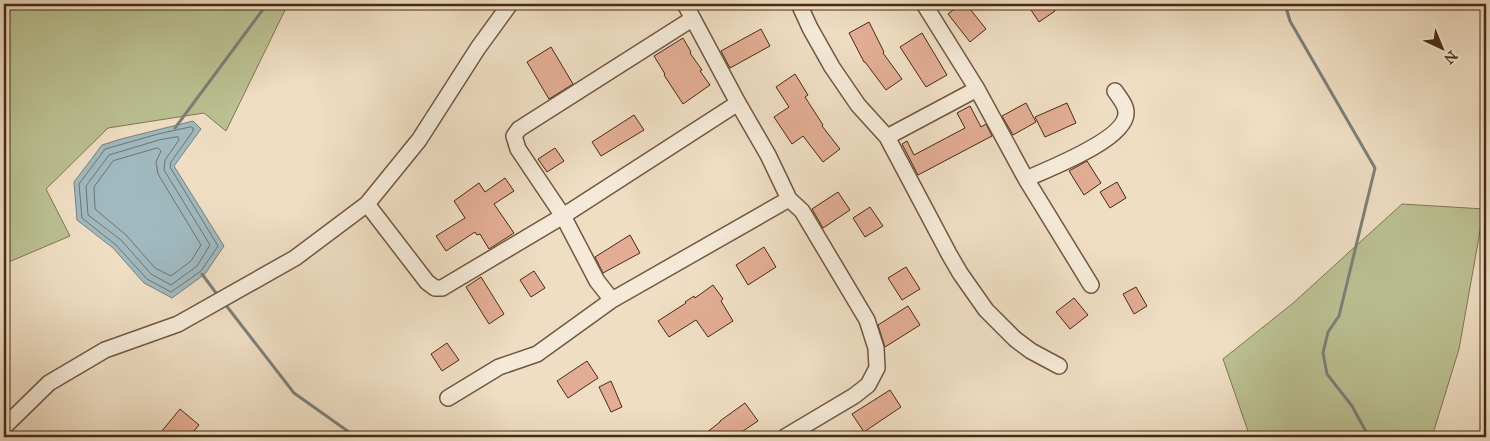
<svg xmlns="http://www.w3.org/2000/svg" width="1490" height="441" viewBox="0 0 1490 441" font-family="'IM FELL Great Primer',serif">
	<style>
		.green { fill: #bbc192; stroke: #827652 }
		.water { fill: #9fb9bf; stroke: #7c807a }
		.lines { fill: none; stroke-linecap: round; stroke-linejoin: round }
		.shore { stroke: #747269; stroke-width: 1 }
		.stream { stroke: #7c807a; stroke-width: 3 }
		.building { fill: #e2ad94; stroke: #482b13 }
		.minor-casing { stroke: #72583f; stroke-width: 18 }
		.minor { stroke: #f5ead9; stroke-width: 15 }
	</style>
	<rect width="100%" height="100%" fill="#efdec4"/>
	<filter id="stains"><feTurbulence type="fractalNoise" baseFrequency=".004" numOctaves="4"/><feColorMatrix values="0 0 0 0 .2 0 0 0 0 .09 0 0 0 0 .02 0 0 0 .5 -.17"/></filter>
	<radialGradient id="worn" r=".72"><stop offset=".6" stop-color="#630" stop-opacity="0"/><stop offset="1" stop-color="#630" stop-opacity=".3"/></radialGradient>
	<path class="green" d="M4 4H288L226 131 204 113 108 128 46 189 70 236 4 264Z
		M1402 204 1484 209 1459 349 1432 437H1250L1223 359 1292 304Z"/>
	<path class="water" d="M193 121 201 129 174 166 224 246 205 274 172 298 144 283 113 248 77 220 74 182 102 145 121 139Z"/>
	<g class="lines">
		<path class="shore" d="M191 127 193 128V131L171 162 170 167 218 246 201 271 171 292 147 279 116 245 82 218 79 184 105 149 158 134Z
			M178 137 179 140 165 160 164 170 210 245 197 266 171 285 151 274 121 240 88 215 86 186 109 155 159 140Z
			M158 148 161 151 156 162 158 174 201 245 191 261 171 276 155 268 126 235 95 209 94 187 113 161Z"/>
		<path class="stream" d="M1285 4 1290 21 1375 168 1339 316 1328 332 1323 353 1327 374 1352 406 1369 437
			M175 128 267 4
			M202 274 219 297
			M225 304 294 393 356 437"/>
	</g>
	<path class="building" d="M961 4H966L986 29 970 42 948 14Z
		M1041 4H1051L1055 11 1039 22 1031 10Z
		M869 22 884 52 883 53 902 79 886 90 865 62H864L849 33Z
		M761 29 770 46 730 68 721 51Z
		M922 33 947 75 926 87 900 47Z
		M683 38 691 52 690 53 702 70 700 71 710 85 683 104 664 75 665 74 654 56Z
		M551 47 573 84 549 99 527 62Z
		M795 74 808 95 805 97 823 125 822 126 840 149 823 162 803 136 792 144 774 117 789 107 776 87Z
		M1026 103 1036 122 1013 135 1002 116Z
		M1067 103 1076 123 1045 137 1035 117Z
		M970 106 981 127 986 124 992 136 918 175 902 144 907 141 914 155 965 128 957 113Z
		M634 115 644 130 601 156 592 142Z
		M555 148 564 161 547 172 538 159Z
		M1087 161 1101 183 1084 195 1069 171Z
		M505 178 514 191 494 204 514 233 489 249 480 234 477 235 475 232 446 251 436 236 465 218 454 201 479 183 485 192Z
		M1117 182 1126 198 1110 208 1100 192Z
		M838 192 850 210 823 228 812 209Z
		M870 207 883 226 865 237 853 218Z
		M630 235 640 253 603 273 595 257Z
		M764 247 776 267 748 285 736 265Z
		M906 267 920 289 902 300 888 278Z
		M534 271 545 288 531 297 520 280Z
		M481 277 504 314 489 324 466 287Z
		M713 285 723 299 721 301 733 321 708 337 696 320 669 337 658 321 686 303 685 302 694 296 695 298Z
		M1136 287 1147 306 1134 314 1123 294Z
		M1074 298 1088 315 1070 329 1056 312Z
		M908 306 920 325 885 347 878 325Z
		M447 343 459 360 442 371 431 354Z
		M587 361 598 378 568 398 557 381Z
		M611 381 622 407 611 412 599 387Z
		M890 390 901 407 864 432 852 414Z
		M745 403 758 421 734 437H701L720 422V421Z
		M180 409 199 425 189 437H157Z"/>
	<g class="lines">
		<defs>
			<path id="minor" d="M685 4 738 103 768 155 789 199 802 211 867 320 876 348 877 368 868 385 854 396 785 437
				M799 4 810 28 832 67 858 105 887 137 949 254 960 273 986 310 1015 339 1031 351 1059 366
				M924 4 977 89 1026 179 1091 285
				M887 137 977 89
				M1026 179C1048 169 1128 139 1126 112 1126 105 1119 97 1115 91
				M367 204 427 282 435 288H442L563 216 518 149 514 136 519 129 692 19
				M612 300 597 281 563 216 738 103
				M448 398 499 367 537 354 612 300 789 199
				M4 427 49 383 105 350 178 324 295 258 367 204 419 140 478 48 510 4"/>
		</defs>
		<use href="#minor" class="minor-casing"/>
		<use href="#minor" class="minor"/>
	</g>
	<rect width="1490" height="441" fill="none" stroke="#efdec4" stroke-width="20"/>
	<rect x="5" y="5" width="1480" height="431" fill="none" stroke="#482b13" stroke-width="2.5"/>
	<rect x="10" y="10" width="1470" height="421" fill="none" stroke="#482b13"/>
	<g transform="translate(1442 48) rotate(136)" stroke="#f5ead9" stroke-width="4" paint-order="stroke">
	<path d="M0-4L9 19L0 12L-9 19Z" fill="#482b13"/>
	<text y="-8" font-size="14" font-weight="bold" text-anchor="middle" fill="#482b13">N</text>
	</g>
	<rect width="100%" height="100%" filter="url(#stains)"/>
	<rect width="100%" height="100%" fill="url(#worn)"/>
</svg>
